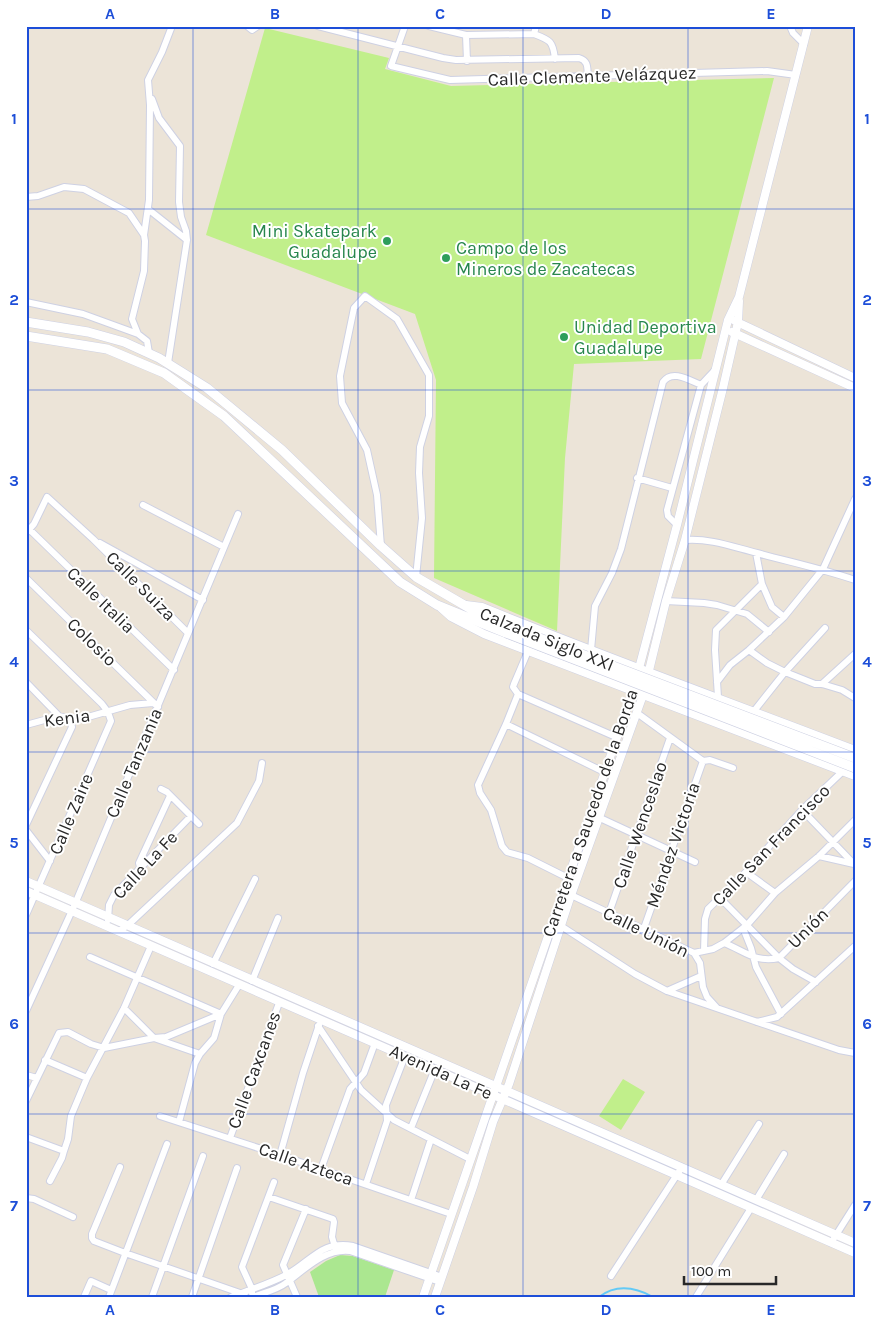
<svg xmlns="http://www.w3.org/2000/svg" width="881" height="1323" viewBox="0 0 881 1323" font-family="Karla,sans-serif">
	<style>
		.green { fill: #abe790 }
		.pitch { fill: #c1ef8b }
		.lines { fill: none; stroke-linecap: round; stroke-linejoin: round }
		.stream { stroke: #63caf6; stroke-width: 2 }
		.minor-casing { stroke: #ced1e3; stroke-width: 8 }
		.tertiary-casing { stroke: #ced1e3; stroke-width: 9 }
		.secondary-casing { stroke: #ced1e3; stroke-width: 10 }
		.minor { stroke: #fff; stroke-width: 6 }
		.tertiary { stroke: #fff; stroke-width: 8 }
		.secondary { stroke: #fff; stroke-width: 9 }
		.secondary-bridge-casing { stroke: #ced1e3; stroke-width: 10; stroke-linecap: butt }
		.secondary-bridge { stroke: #fff; stroke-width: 9 }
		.grid { fill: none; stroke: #1d4ed8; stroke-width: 1; stroke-opacity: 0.55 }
		.leisure-dot { fill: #2e9e5b; stroke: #fff; stroke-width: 2 }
		.labels { text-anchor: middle; stroke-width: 4; stroke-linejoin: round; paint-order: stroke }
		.street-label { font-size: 18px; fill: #282828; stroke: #fff }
		.leisure-label { font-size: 18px; fill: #27864d; stroke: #fff; text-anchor: start }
		.neatline { fill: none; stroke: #1d4ed8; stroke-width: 2 }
		.grid-label { font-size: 16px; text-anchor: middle; font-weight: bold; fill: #1d4ed8 }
	</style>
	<rect width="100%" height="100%" fill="#ece4d8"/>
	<path class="green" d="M340 1255 353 1256 394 1270 385 1297H319L310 1272 326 1261Z"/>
	<path class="pitch" d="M265 28 389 58 385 69 451 86 774 78 701 359 574 364 565 458 557 631 434 578 436 380 415 314 206 235Z
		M623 1079 645 1092 621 1130 599 1116Z"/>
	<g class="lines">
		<path class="stream" d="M599 1297C616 1284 635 1287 653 1297"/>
		<defs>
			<path id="minor" d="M247 26 252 30 258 26
				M318 26 443 58 456 60 579 58C589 61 587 68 588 77
				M405 26 391 66 450 80 767 71 796 75
				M429 26 466 35 534 34
				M536 26 534 34C550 40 553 41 555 59
				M790 26 793 33 804 44
				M466 35 467 61
				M152 99 159 118 180 146 179 202 181 217 186 231 187 240 168 363
				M26 197 38 196 64 187 84 189 129 213 144 235
				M148 209 187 240
				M26 302 83 314 138 334
				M149 353 147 341 138 334 132 319 144 271 145 241 144 235 149 200 150 105 148 80 162 52 172 26
				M637 478 672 488
				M143 505 224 547
				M677 525 668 516 667 510 701 385
				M29 529 174 670
				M26 533 34 524 47 497 93 539 188 633
				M685 540C710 538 733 547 757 553 790 562 823 569 855 580
				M100 543 203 600
				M381 546 377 495 367 450 342 403 340 376 354 308 365 296 397 319 429 375V416L420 447 419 473 422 518 416 577
				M756 553 762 584 772 607 784 617
				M26 578 158 707
				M666 601 704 603 717 605 747 614 769 632
				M26 630 102 704 108 712 111 721 26 915
				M591 650 595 606 612 573 621 549 663 382C672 369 689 380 701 385L715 370
				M749 650 767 663 785 672 815 684H822L842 690 855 698
				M528 651 514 684 513 687 518 694 506 724 478 785 480 793 491 810 502 846 507 852 528 858 568 878
				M26 682 59 716
				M717 682 730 665 749 650 784 617 823 569 855 499
				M822 684 855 654
				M518 694 616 737
				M718 697 715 650 716 630 762 584
				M754 711 785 672 825 628
				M637 713 703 761 710 760 733 768
				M506 724 604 772
				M26 725 59 716 70 719H81L130 705 153 703
				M161 789 167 792 199 824
				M802 810 855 865
				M600 818 695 862
				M26 825 72 727 70 719
				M26 830 50 861
				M819 856 854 864
				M140 867 139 863 170 796
				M746 872 775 893
				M571 895 694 953 700 963 703 987 707 997 717 1008
				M720 898 779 958 793 969 816 982
				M609 913 670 738
				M108 920 109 905 114 895 191 816
				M561 926 635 974 667 991 839 1050 855 1053
				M743 928 751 948 756 967 781 1014
				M119 931 128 925 237 823 259 781 262 763
				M643 931 703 761
				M724 943 747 925 775 893 819 856 855 820
				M704 951 705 919 708 909 746 872 802 810 843 771
				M694 953 713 949 724 943C745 951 755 963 779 958L855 881
				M90 957 221 1014 239 985
				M213 964 255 879
				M252 981 278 918
				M667 991 701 976
				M124 1008 154 1038 200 1054
				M26 1011 75 904 238 514
				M757 1022 777 1017 855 946
				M318 1026 361 1090 394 1120 470 1159
				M45 1060 87 1078 124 1008 151 946
				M26 1075 37 1078
				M26 1101 59 1033 68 1032 91 1044 104 1048 154 1038 166 1037 221 1014
				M160 1116 280 1155 451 1214
				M179 1122 195 1063 200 1054 214 1038 221 1014
				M411 1128 435 1069
				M26 1137 64 1151 62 1158 50 1181
				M230 1138 279 1003
				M64 1151 68 1139 71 1116 87 1078
				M280 1155 303 1073 319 1025
				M120 1167 92 1234V1238L94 1241 125 1253 240 1293 246 1297
				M321 1169 350 1089 364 1073 375 1043
				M366 1184 387 1121 386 1105 405 1056
				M721 1185 759 1124
				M269 1197 333 1219 334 1222 332 1237 335 1247
				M26 1198 34 1199 73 1217
				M411 1200 431 1139
				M756 1200 784 1154
				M831 1243 855 1205
				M611 1276 682 1167
				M252 1293V1289L242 1267 274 1182
				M84 1297 91 1281 111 1290
				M109 1297 167 1144
				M152 1297 203 1156
				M192 1297 237 1168
				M231 1297C249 1290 269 1284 286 1275 311 1262 321 1240 353 1246L442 1277
				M253 1297C263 1293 277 1290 286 1283 304 1270 325 1248 350 1251L440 1282
				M297 1297 283 1265 306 1209
				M696 1297 751 1208"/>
			<path id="tertiary" d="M735 321 855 378
				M732 332 855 388
				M466 605 482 607C605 657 730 702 855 750
				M441 608 451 617 484 634 855 776
				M26 881 855 1243
				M26 891 855 1253
				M423 1297 633 691 677 525 728 320 739 297 808 26
				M435 1297 473 1187 493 1122 509 1084 569 901 643 695 666 601 685 540 723 388 738 322 739 301"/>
			<path id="secondary" d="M26 322 88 332 124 342 159 358 207 388 282 450 381 546 416 577 483 616 508 626
				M26 336 107 349 164 373 224 416 400 582 437 605 506 633"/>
		</defs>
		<use href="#minor" class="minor-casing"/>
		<use href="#tertiary" class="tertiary-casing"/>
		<use href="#secondary" class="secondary-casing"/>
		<use href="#minor" class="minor"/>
		<use href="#tertiary" class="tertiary"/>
		<use href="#secondary" class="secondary"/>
		<defs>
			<path id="secondary-bridge" d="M508 626 855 758
				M506 633 855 768"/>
		</defs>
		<use href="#secondary-bridge" class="secondary-bridge-casing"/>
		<use href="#secondary-bridge" class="secondary-bridge"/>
	</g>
	<path class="grid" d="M193 26V1297M358 26V1297M523 26V1297M688 26V1297M26 209H855M26 390H855M26 571H855M26 752H855M26 933H855M26 1114H855"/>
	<g class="leisure-dot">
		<circle cx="387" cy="241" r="5"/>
		<circle cx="446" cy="258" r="5"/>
		<circle cx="564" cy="337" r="5"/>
	</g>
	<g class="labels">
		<g class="street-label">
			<text transform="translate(592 76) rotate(-2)" y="6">Calle Clemente Velázquez</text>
			<text transform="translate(141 586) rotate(45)" y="6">Calle Suiza</text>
			<text transform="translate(101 600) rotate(44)" y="6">Calle Italia</text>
			<text transform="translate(547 639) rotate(22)" y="6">Calzada Siglo XXI</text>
			<text transform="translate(92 642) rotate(44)" y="6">Colosio</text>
			<text transform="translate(67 718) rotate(-7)" y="6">Kenia</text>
			<text transform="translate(134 763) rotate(-67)" y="6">Calle Tanzania</text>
			<text transform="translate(590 813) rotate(-71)" y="6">Carretera a Saucedo de la Borda</text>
			<text transform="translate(71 814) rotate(-67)" y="6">Calle Zaire</text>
			<text transform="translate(640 825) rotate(-71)" y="6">Calle Wenceslao</text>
			<text transform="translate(673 845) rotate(-71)" y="6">Méndez Victoria</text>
			<text transform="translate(771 845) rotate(-46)" y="6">Calle San Francisco</text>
			<text transform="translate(145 865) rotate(-47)" y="6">Calle La Fe</text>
			<text transform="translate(808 928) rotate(-45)" y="6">Unión</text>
			<text transform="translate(646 932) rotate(26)" y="6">Calle Unión</text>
			<text transform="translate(254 1070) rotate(-70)" y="6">Calle Caxcanes</text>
			<text transform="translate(441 1072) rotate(24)" y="6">Avenida La Fe</text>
			<text transform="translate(306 1164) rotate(19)" y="6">Calle Azteca</text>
		</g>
		<g class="leisure-label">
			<text x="377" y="237" text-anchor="end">Mini Skatepark<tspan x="377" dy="21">Guadalupe</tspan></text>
			<text x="456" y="254">Campo de los<tspan x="456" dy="21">Mineros de Zacatecas</tspan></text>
			<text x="574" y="333">Unidad Deportiva<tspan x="574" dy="21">Guadalupe</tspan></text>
		</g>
	</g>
	<rect width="881" height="1323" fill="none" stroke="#ffffff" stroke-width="55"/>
	<path d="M684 1276v8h92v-8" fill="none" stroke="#282828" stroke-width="2.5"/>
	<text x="691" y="1276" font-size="15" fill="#282828" stroke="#ffffff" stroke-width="4" paint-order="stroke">100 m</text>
	<rect x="28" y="28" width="826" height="1268" class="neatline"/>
	<g class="grid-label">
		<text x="110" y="19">A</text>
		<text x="275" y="19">B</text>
		<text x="440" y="19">C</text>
		<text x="606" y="19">D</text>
		<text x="771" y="19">E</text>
		<text x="14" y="124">1</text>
		<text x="867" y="124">1</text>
		<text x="14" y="305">2</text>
		<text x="867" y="305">2</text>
		<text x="14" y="486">3</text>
		<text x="867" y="486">3</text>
		<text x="14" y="667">4</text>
		<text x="867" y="667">4</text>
		<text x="14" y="848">5</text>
		<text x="867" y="848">5</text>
		<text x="14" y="1029">6</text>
		<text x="867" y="1029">6</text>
		<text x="14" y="1211">7</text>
		<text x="867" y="1211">7</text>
		<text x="110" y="1315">A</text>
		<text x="275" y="1315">B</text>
		<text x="440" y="1315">C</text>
		<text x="606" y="1315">D</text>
		<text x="771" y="1315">E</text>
	</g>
</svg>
